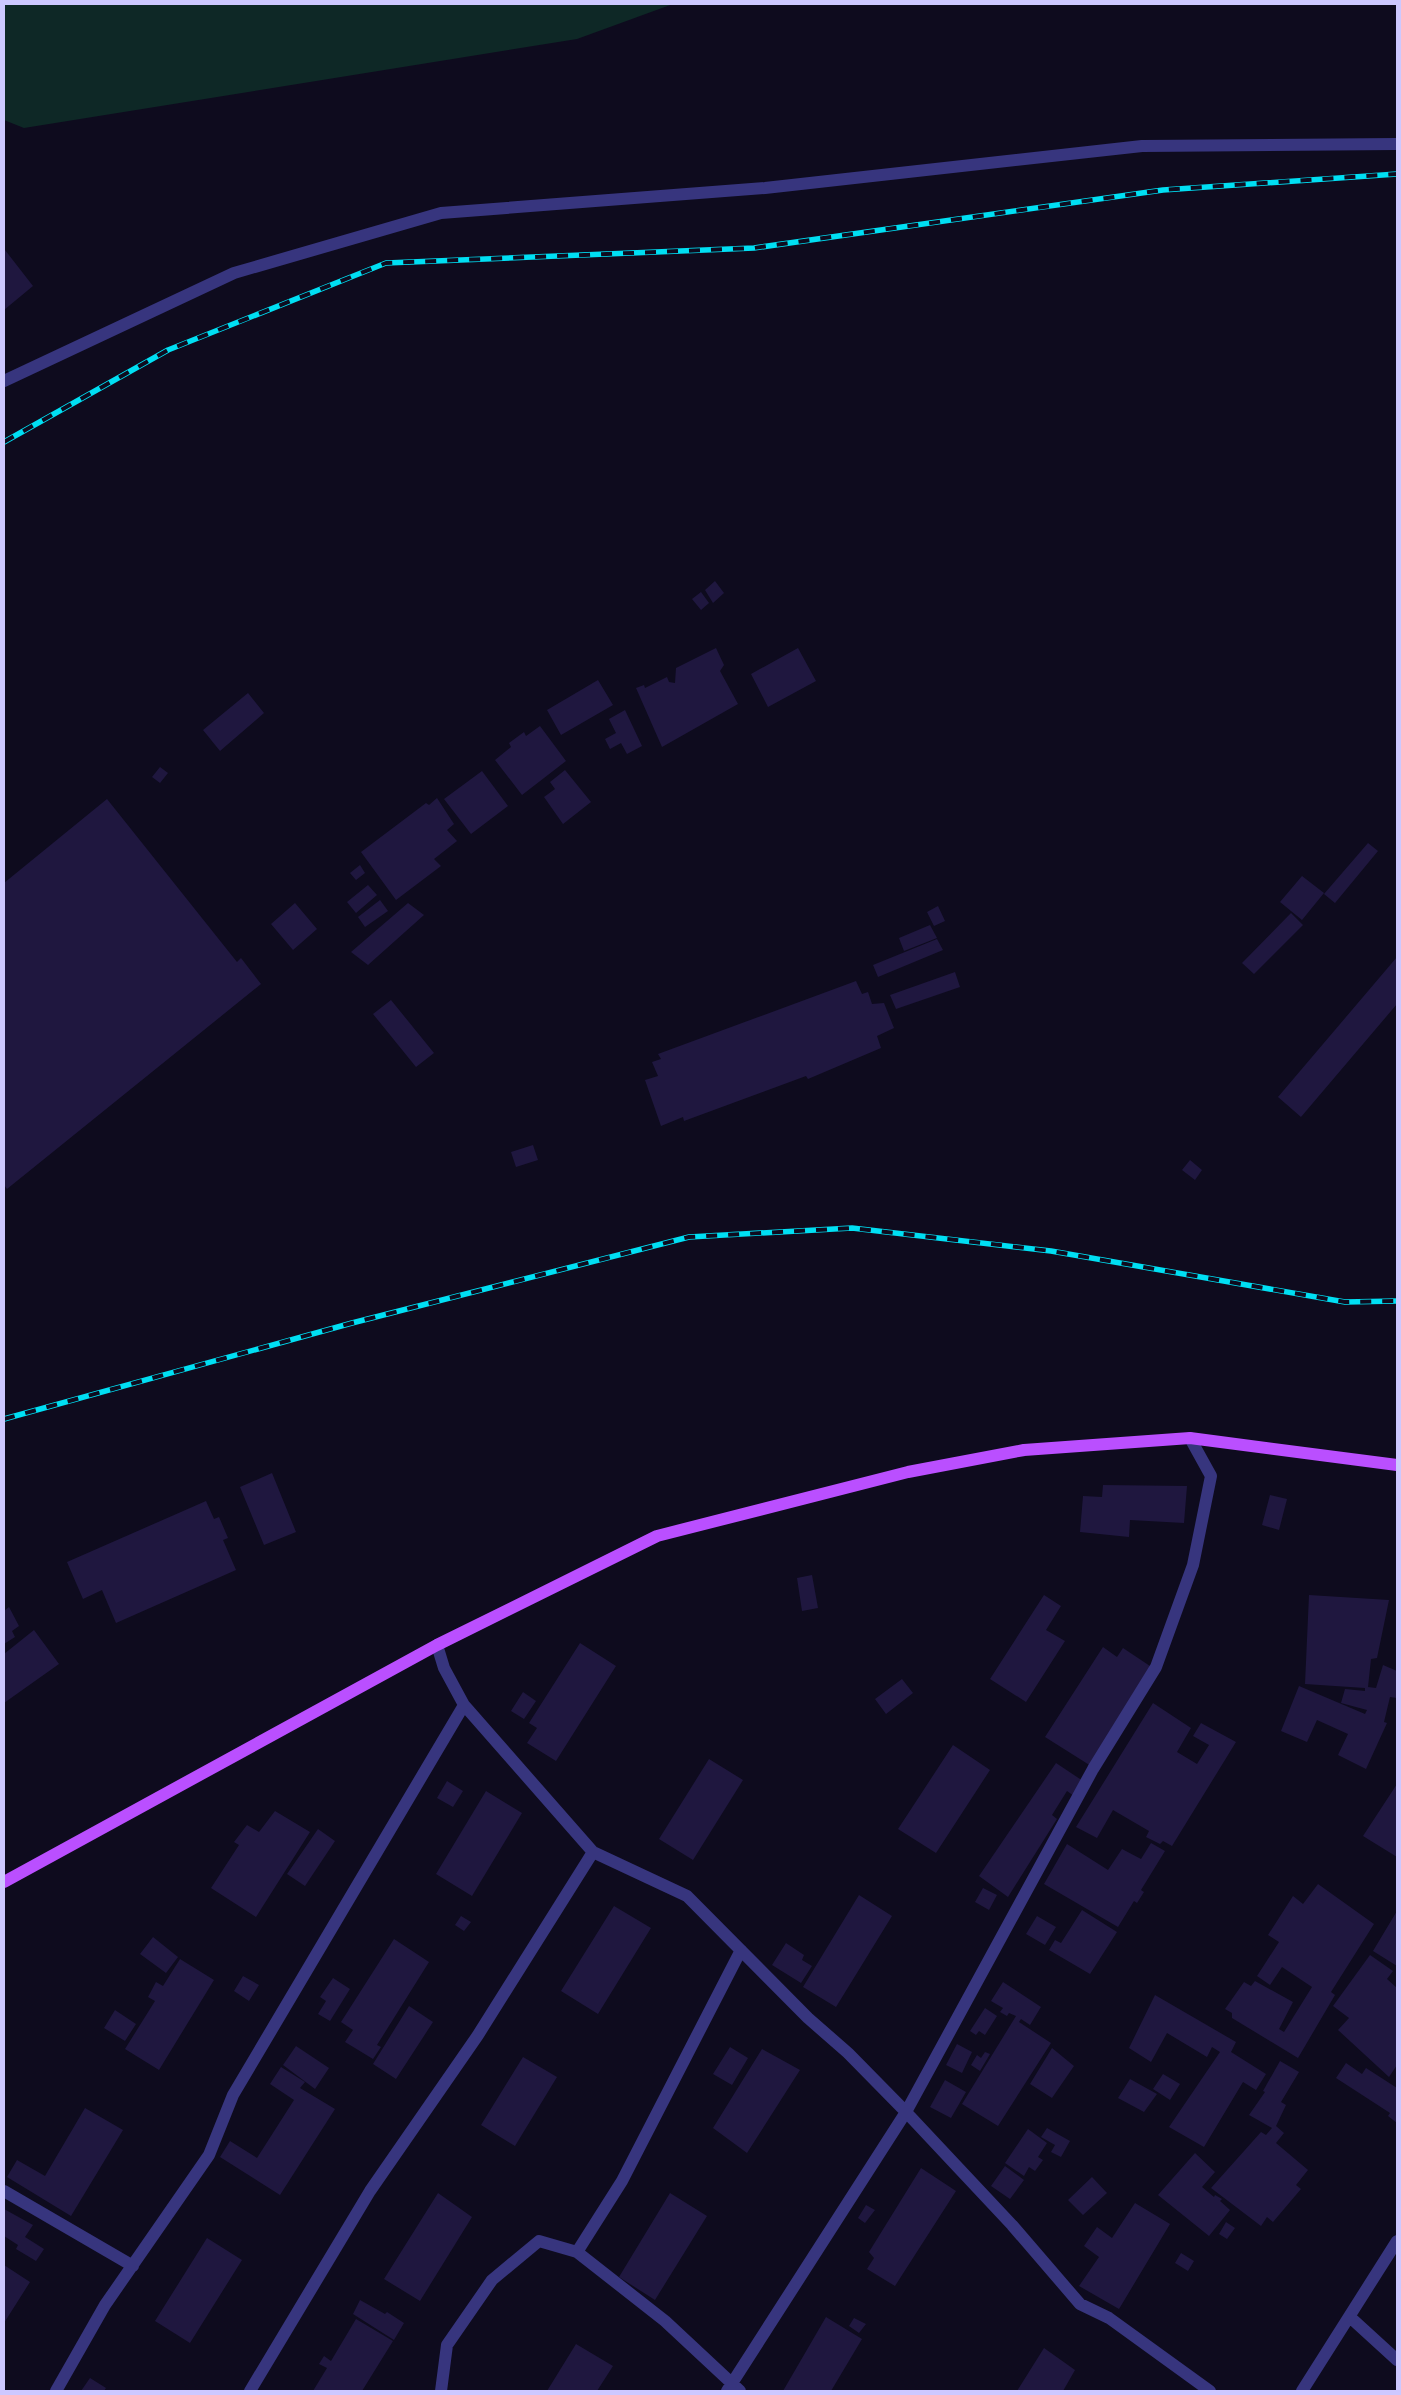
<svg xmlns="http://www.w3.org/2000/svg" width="1401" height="2395" viewBox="0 0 1401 2395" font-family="Roboto,sans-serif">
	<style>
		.green { fill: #0e2826 }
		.building { fill: #1f173f }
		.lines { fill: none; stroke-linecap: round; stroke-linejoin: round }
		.minor { stroke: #37357e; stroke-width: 12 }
		.major { stroke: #ba4fff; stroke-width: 12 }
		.rail-casing { stroke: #00dff3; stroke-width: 5.5 }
		.rail { stroke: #0e0b1e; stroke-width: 4; stroke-dasharray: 11; stroke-linecap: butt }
	</style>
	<rect width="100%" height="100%" fill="#0e0b1e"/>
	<path class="green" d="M4 4H673L577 39 24 128 4 120Z"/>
	<path class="building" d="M5 250 33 286 4 310V251Z
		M715 581 724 593 713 603 705 590Z
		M701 592 709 603 701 610 692 599Z
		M716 648 724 665 720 671 738 704 662 747 636 688 644 685 645 688 667 677 669 682 675 683 676 668Z
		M798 648 816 681 768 707 751 674Z
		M598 680 613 705 561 735 547 710Z
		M248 693 264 713 220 751 203 730Z
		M625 710 642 746 627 754 621 743 610 749 605 739 616 733 609 719Z
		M540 726 566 761 522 795 495 760 511 747 509 743 524 732 526 736Z
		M160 767 168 773 160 783 152 777Z
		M565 770 591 802 563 824 544 797 555 789 550 782Z
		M482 771 508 806 471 834 444 799Z
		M437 798 454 824 447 830 457 841 434 859 441 866 396 900 361 852 426 803 429 805Z
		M107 799 237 962 241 958 261 984 7 1189 4 1185V883Z
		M1368 843 1378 851 1335 903 1324 894Z
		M360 865 365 873 356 880 350 873Z
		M1302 876 1324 893 1302 920 1280 902Z
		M368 885 377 895 356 913 347 902Z
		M380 900 388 911 365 927 358 917Z
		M295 903 317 929 293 950 271 924Z
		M408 903 424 915 368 965 351 952Z
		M938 906 945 921 934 926 927 912Z
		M1291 913 1303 925 1254 974 1242 963Z
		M930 925 937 938 904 951 899 938Z
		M937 939 943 950 878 977 873 965Z
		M1397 957V1004L1301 1117 1278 1097Z
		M955 972 960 987 896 1009 890 995Z
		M856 981 862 994 868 992 872 1004 884 1003 894 1028 877 1036 881 1048 808 1079 806 1076 684 1121 683 1117 661 1126 645 1080 658 1076 652 1062 661 1059 658 1054Z
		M391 1000 434 1053 416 1067 373 1014Z
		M533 1145 538 1160 516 1167 511 1152Z
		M1190 1160 1202 1170 1195 1180 1182 1170Z
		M272 1473 296 1532 264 1545 240 1487Z
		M1103 1485 1187 1486 1184 1523 1130 1520 1129 1537 1080 1532 1083 1496 1102 1497Z
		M1270 1495 1287 1499 1279 1530 1262 1525Z
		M206 1501 214 1519 219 1517 228 1538 223 1540 236 1570 116 1623 102 1590 83 1599 67 1562Z
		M812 1575 818 1608 802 1611 797 1578Z
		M1044 1595 1061 1606 1046 1630 1065 1641 1026 1702 990 1679Z
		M1309 1595 1389 1600 1377 1658 1371 1659 1368 1687 1376 1688 1383 1665 1397 1671V1698L1390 1697 1384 1722 1387 1723 1366 1769 1338 1755 1348 1734 1317 1720 1307 1742 1281 1731 1299 1686 1365 1714 1367 1710 1341 1703 1345 1689 1365 1691V1688L1305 1684Z
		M9 1607 19 1626 12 1631 15 1637 4 1644V1611Z
		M34 1630 59 1664 4 1703V1654Z
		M580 1643 616 1666 556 1761 527 1743 537 1728 529 1723Z
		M1103 1647 1117 1657 1123 1648 1153 1668 1091 1766 1045 1737Z
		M902 1679 913 1693 886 1714 875 1699Z
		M523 1692 536 1701 524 1719 511 1711Z
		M1153 1703 1191 1728 1177 1752 1197 1764 1209 1745 1193 1736 1201 1723 1236 1742 1172 1846 1163 1841 1160 1844 1146 1837 1149 1831 1113 1810 1097 1838 1076 1827Z
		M953 1745 990 1770 936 1853 898 1829Z
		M709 1759 743 1780 693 1860 659 1839Z
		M1056 1763 1083 1781 1074 1796 1067 1791 1052 1815 1057 1819 1008 1897 979 1876Z
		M447 1781 463 1791 453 1807 437 1798Z
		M1397 1784V1857L1363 1836Z
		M486 1791 522 1813 472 1896 436 1874Z
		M275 1811 310 1832 256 1917 211 1888 239 1845 234 1842 247 1825 259 1832Z
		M318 1829 335 1841 305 1886 287 1874Z
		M1151 1843 1165 1851 1141 1890 1144 1892 1137 1903 1134 1901 1118 1927 1044 1884 1067 1844 1108 1870 1122 1849 1141 1859Z
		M1318 1884 1374 1924 1331 1992 1335 1995 1298 2058 1232 2018V2013L1225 2009 1244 1982 1251 1986 1255 1981 1293 2002 1279 2029 1284 2032 1312 1987 1282 1967 1270 1985 1257 1976 1279 1942 1268 1935 1293 1896 1303 1904Z
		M983 1888 997 1895 989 1910 975 1902Z
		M859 1895 892 1916 836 2007 803 1987Z
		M614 1906 651 1928 598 2014 561 1991Z
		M1082 1910 1117 1932 1090 1974 1049 1950 1055 1940 1061 1943Z
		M1397 1911V1966L1373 1951Z
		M461 1916 471 1922 464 1931 455 1925Z
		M1037 1916 1056 1927 1045 1945 1026 1934Z
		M153 1937 178 1957 166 1973 140 1954Z
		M394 1939 429 1962 377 2045 381 2047 373 2059 345 2042 353 2030 341 2022Z
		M786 1943 804 1955 802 1960 812 1966 801 1983 772 1965Z
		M1370 1955 1393 1971 1387 1979 1397 1988V2065L1389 2077 1338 2030 1349 2018 1333 2006Z
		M180 1959 214 1980 159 2070 125 2049 155 2001 148 1997 156 1982 163 1986Z
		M243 1976 259 1985 249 2001 234 1991Z
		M333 1978 350 1989 330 2021 318 2014 326 2001 320 1997Z
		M1003 1982 1041 2007 1030 2025 1021 2019 1019 2022 1051 2043 998 2126 962 2104 1016 2016 1009 2013 1007 2016 1000 2012 1003 2008 991 2001Z
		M1155 1995 1236 2042 1231 2052 1266 2074 1256 2090 1243 2082 1204 2147 1169 2127 1220 2052 1212 2047 1207 2057 1167 2033 1151 2062 1129 2048Z
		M409 2006 433 2022 396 2079 373 2064Z
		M985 2008 997 2016 985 2035 979 2031 976 2035 970 2031Z
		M115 2010 136 2024 125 2041 104 2028Z
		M957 2044 972 2052 962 2073 946 2065Z
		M296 2046 329 2068 315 2089 283 2065Z
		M730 2047 748 2058 732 2085 713 2074Z
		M1052 2048 1074 2066 1052 2098 1030 2084Z
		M762 2049 800 2070 747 2153 713 2128Z
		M985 2052 990 2054 980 2071 971 2065 977 2055 981 2058Z
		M523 2057 557 2077 515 2146 481 2125Z
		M1280 2061 1299 2072 1281 2102 1286 2105 1276 2126 1284 2133 1276 2143 1308 2170 1296 2185 1301 2189 1273 2222 1267 2217 1261 2226 1211 2188 1261 2132 1266 2135 1272 2128 1249 2115 1265 2092 1263 2091Z
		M1346 2063 1362 2074 1366 2068 1397 2088V2123L1388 2116 1390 2113 1336 2078Z
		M281 2067 305 2082 300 2088 335 2109 280 2195 220 2157 230 2141 257 2158 294 2100 270 2084Z
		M1163 2074 1180 2084 1170 2100 1153 2089Z
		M1130 2079 1157 2094 1144 2112 1118 2098Z
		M945 2080 966 2092 951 2118 930 2107Z
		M85 2108 123 2130 71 2216 7 2177 17 2160 45 2176Z
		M1047 2128 1070 2141 1061 2157 1051 2152 1055 2145 1041 2137Z
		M1028 2129 1047 2143 1038 2157 1043 2160 1035 2171 1029 2167 1024 2176 1005 2163Z
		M1195 2153 1215 2172 1202 2187 1214 2197 1215 2195 1222 2199 1220 2201 1230 2210 1209 2236 1158 2195Z
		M1005 2166 1024 2180 1010 2199 991 2186Z
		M921 2168 956 2191 895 2286 867 2269 874 2258 869 2252Z
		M1092 2177 1107 2193 1083 2215 1068 2200Z
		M438 2193 472 2217 420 2301 384 2279Z
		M670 2193 707 2216 655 2300 619 2277Z
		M1135 2203 1170 2224 1119 2309 1079 2286 1099 2257 1084 2246 1097 2227 1112 2238Z
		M866 2205 875 2210 865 2223 858 2218Z
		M4 2209 33 2225 25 2237 44 2249 36 2261 16 2249 18 2245 4 2236Z
		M1226 2222 1235 2228 1227 2239 1219 2234Z
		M207 2238 242 2260 190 2343 155 2321Z
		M1181 2253 1194 2261 1188 2271 1175 2263Z
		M4 2265 30 2282 4 2323Z
		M360 2300 385 2314 387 2312 404 2323 394 2340 353 2314Z
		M826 2317 862 2339 831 2391H783Z
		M854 2318 866 2324 859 2333 849 2326Z
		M356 2319 393 2341 362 2391H313L327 2368 319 2364 324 2356 331 2361Z
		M576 2344 613 2366 597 2391H547Z
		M1044 2348 1075 2370 1063 2391H1017Z
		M90 2378 106 2388 104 2391H81Z"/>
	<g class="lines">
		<path class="minor" d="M4 381 234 273 441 213 765 188 1142 146 1397 144
			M437 1645 444 1668 464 1705 593 1852 687 1896 808 2018 848 2053 906 2112 1012 2225 1080 2304 1109 2318 1210 2391
			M4 2191 133 2266
			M577 2252 622 2181 741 1950
			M1351 2318 1397 2360
			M56 2391 105 2305 209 2155 233 2095 464 1705
			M250 2391 370 2191 478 2035 593 1852
			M441 2391 447 2345 492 2280 539 2241 577 2252 665 2321 740 2391
			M727 2391 906 2112 1093 1769 1156 1667 1193 1565 1211 1476 1190 1438
			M1302 2391 1397 2241"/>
		<path class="major" d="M4 1882 437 1645 657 1536 908 1472 1024 1450 1190 1438 1397 1465"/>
		<defs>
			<path id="rail" d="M4 442 168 350 386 263 754 248 1163 190 1397 174
				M4 1419 352 1323 689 1237 852 1228 1051 1251 1345 1302 1397 1301"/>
		</defs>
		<use href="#rail" class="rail-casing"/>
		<use href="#rail" class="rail"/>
	</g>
	<rect width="1401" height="2395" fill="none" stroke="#cdc8ff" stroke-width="10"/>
</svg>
